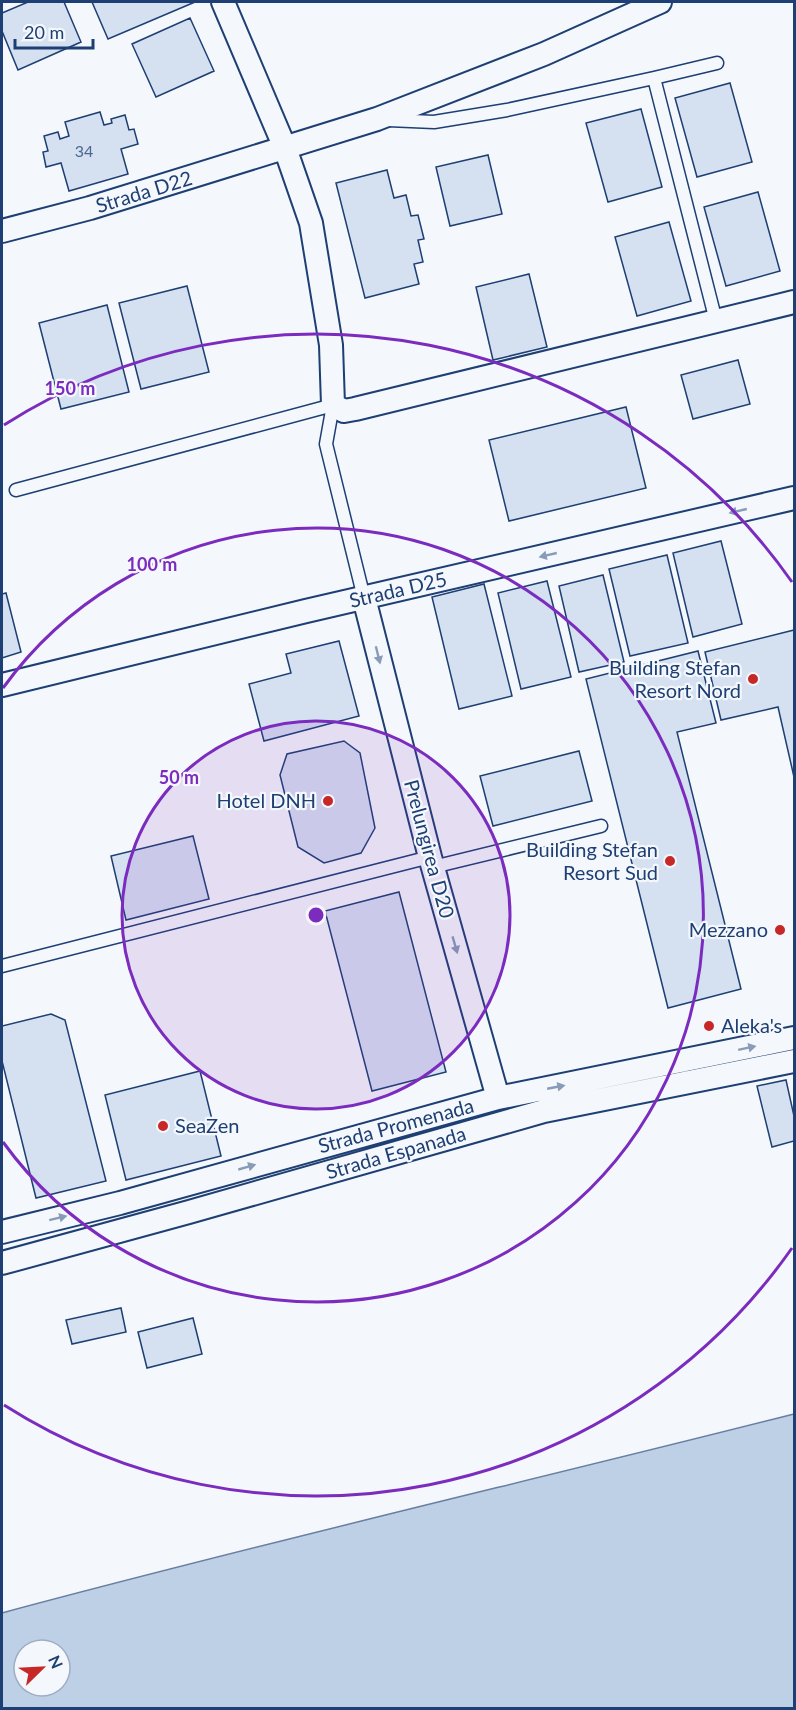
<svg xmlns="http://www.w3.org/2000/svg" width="796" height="1710" viewBox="0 0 796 1710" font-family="Lato,sans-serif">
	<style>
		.water { fill: #bed0e5; stroke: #687fa3; stroke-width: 1.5; fill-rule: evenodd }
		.building { fill: #d5e0f0; stroke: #1d3f73; stroke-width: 1.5 }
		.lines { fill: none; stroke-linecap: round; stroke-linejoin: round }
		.lane-casing { stroke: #1d3f73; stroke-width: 15 }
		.street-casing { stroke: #1d3f73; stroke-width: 26 }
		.lane { stroke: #f4f7fb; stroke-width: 12 }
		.street { stroke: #f4f7fb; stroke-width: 22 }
		.oneway { fill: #889bb7 }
		.ring { fill: none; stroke: #7b2cbf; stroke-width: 3 }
		.poi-dot { fill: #c62828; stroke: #f4f7fb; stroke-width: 2 }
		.labels { text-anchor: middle; stroke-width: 4.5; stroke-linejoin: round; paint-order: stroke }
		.number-label { font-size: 16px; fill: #4b6792 }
		.street-label { font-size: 20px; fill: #1d3f73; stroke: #f4f7fb }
		.poi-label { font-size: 20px; fill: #1d3f73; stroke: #f4f7fb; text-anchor: end }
		.centre { fill: #7b2cbf; stroke: #f4f7fb; stroke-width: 3 }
		.ring-label { font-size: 18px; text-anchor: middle; font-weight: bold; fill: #7b2cbf; stroke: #f4f7fb; stroke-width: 4.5; stroke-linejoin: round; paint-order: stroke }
	</style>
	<rect width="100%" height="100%" fill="#f4f7fb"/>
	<path class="water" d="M794 1414V1708H2V1613C265 1542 530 1481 794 1414ZM24 1650H60V1686H24Z"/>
	<path class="building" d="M28 2H64L81 42 18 70 2 31V13Z
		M92 2H195L108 39Z
		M190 18 214 71 156 97 132 44Z
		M730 83 752 162 697 177 675 98Z
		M641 109 662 187 608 202 586 123Z
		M100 112 104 125 112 123 111 119 125 115 129 130 134 129 138 144 121 149 128 174 69 191 61 163 46 167 43 152 48 151 44 136 58 132 60 139 69 136 65 122Z
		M488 155 502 214 450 226 436 167Z
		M387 170 394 198 406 195 411 216 418 215 424 239 418 240 423 262 414 264 419 284 365 298 336 183Z
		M758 192 780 271 726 286 704 207Z
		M669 222 691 301 637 316 615 237Z
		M529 274 547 347 493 360 476 287Z
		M187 286 209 372 141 389 119 303Z
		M107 305 129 392 61 409 39 323Z
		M738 360 750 404 693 419 681 375Z
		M626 407 646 488 509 521 489 440Z
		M721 541 742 624 693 637 673 553Z
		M667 555 688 643 630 656 609 569Z
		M603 575 624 662 579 672 559 586Z
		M547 581 571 677 521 689 498 593Z
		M484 584 512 696 459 709 432 597Z
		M6 593 21 652 2 658V594Z
		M794 630V777L778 707 721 720 705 652Z
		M339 641 359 716 264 741 249 684 291 673 286 654Z
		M698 651 716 723 677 732 741 989 668 1008 586 679Z
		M344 741 360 753 375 828 361 853 324 863 298 847 280 775 287 754Z
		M579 751 592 801 493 826 480 776Z
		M193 836 209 899 126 920 111 856Z
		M399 892 446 1072 372 1091 325 911Z
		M51 1014 65 1020 106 1181 36 1198 2 1061V1026Z
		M200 1071 221 1156 126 1180 105 1095Z
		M786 1080 794 1116V1141L772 1147 757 1086Z
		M121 1308 126 1332 72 1344 66 1320Z
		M193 1318 202 1354 147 1368 138 1332Z"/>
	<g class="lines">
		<defs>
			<path id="lane" d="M654 78 716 321
				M388 120 434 122 507 110 654 78 717 63
				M16 490 333 405 326 444 364 598
				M433 867 601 826
				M2 966 430 857"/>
			<path id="street" d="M223 2 285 148 311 223 331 345 333 405 344 411 355 409 794 302
				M2 231 90 208 377 119 544 54 660 2
				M364 598 430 857 498 1098
				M2 685 306 611 794 498
				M2 1232 120 1203 498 1098 794 1038
				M2 1263 189 1212 544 1111 794 1061"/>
		</defs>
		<use href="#lane" class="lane-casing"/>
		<use href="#street" class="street-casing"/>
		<use href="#lane" class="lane"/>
		<use href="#street" class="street"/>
	</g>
	<defs><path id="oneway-solid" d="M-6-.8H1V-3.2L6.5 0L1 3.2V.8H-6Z" transform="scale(1.5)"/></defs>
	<g class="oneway">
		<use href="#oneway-solid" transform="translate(738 511) rotate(167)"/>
		<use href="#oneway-solid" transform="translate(548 555) rotate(167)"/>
		<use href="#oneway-solid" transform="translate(378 655) rotate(76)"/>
		<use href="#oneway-solid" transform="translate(455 945) rotate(74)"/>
		<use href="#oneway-solid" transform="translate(747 1048) rotate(-12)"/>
		<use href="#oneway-solid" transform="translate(556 1087) rotate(-11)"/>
		<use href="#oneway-solid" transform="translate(247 1167) rotate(-16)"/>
		<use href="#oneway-solid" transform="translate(58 1218) rotate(-14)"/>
	</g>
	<circle cx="316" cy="915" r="194" fill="#7b2cbf" fill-opacity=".12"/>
	<g class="ring">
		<circle cx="316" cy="915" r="194"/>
		<path d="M3 688A387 387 0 1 1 3 1142"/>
		<path d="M792 1248A581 581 0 0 1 4 1405M4 425A581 581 0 0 1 792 582"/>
	</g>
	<g class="poi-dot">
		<circle cx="753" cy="679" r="6"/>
		<circle cx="328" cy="801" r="6"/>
		<circle cx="670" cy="861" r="6"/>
		<circle cx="780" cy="930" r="6"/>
		<circle cx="709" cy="1026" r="6"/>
		<circle cx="163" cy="1126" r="6"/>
	</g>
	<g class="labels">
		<g class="number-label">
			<text x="84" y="157">34</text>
		</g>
		<g class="street-label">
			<text transform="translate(144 192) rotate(-17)" y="7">Strada D22</text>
			<text transform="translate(398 590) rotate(-13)" y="7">Strada D25</text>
			<text transform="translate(429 849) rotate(75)" y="7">Prelungirea D20</text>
			<text transform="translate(396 1126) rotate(-15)" y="7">Strada Promenada</text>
			<text transform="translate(396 1153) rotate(-16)" y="7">Strada Espanada</text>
		</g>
		<g class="poi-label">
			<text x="741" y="675">Building Stefan<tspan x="741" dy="23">Resort Nord</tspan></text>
			<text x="316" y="808">Hotel DNH</text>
			<text x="658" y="857">Building Stefan<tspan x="658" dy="23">Resort Sud</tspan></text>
			<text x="768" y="937">Mezzano</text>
			<text x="721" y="1033" text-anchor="start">Aleka's</text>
			<text x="175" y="1133" text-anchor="start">SeaZen</text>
		</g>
	</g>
	<circle cx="316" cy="915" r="9" class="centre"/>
	<g class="ring-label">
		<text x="70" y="395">150 m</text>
		<text x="152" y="571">100 m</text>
		<text x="179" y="784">50 m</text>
	</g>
	<rect width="796" height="1710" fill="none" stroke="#1d3f73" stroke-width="6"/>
	<g transform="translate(42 1668) rotate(66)"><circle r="28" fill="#f4f7fb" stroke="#9eadc5" stroke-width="1.5"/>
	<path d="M0-4.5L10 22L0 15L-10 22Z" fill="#c62828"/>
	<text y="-9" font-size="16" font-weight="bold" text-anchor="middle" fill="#1d3f73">N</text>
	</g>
	<path d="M15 39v9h78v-9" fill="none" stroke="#1d3f73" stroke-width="3"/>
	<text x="24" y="39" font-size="18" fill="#1d3f73" stroke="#f4f7fb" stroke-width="4.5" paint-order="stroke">20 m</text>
</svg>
